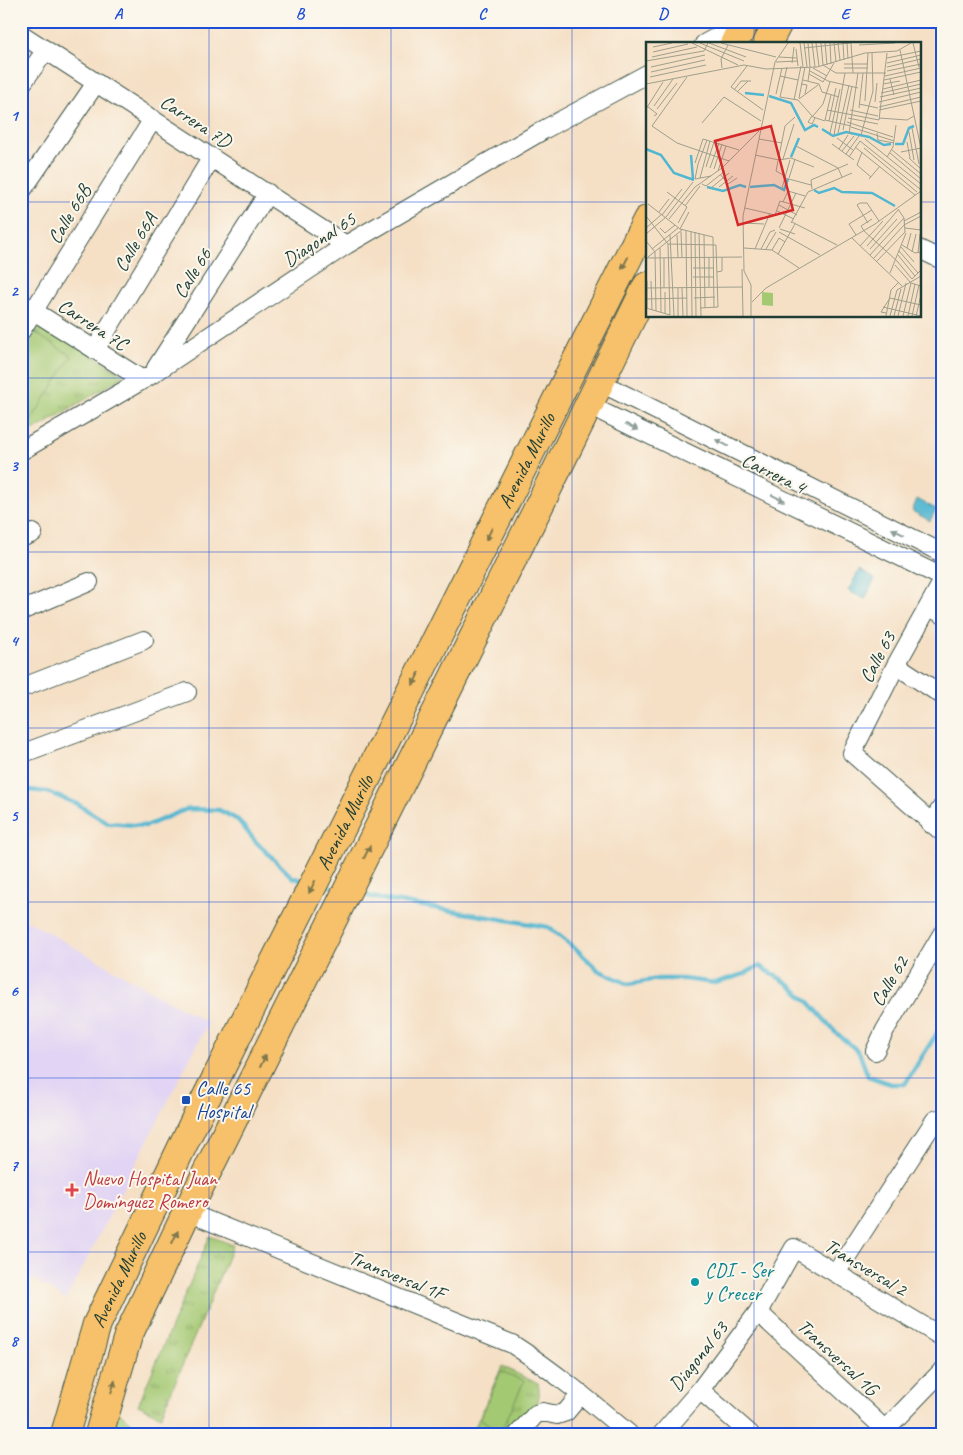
<svg xmlns="http://www.w3.org/2000/svg" width="963" height="1455" viewBox="0 0 963 1455" font-family="Caveat,sans-serif">
	<style>
		.built { fill: #e1d4f4 }
		.grass { fill: url(#grass-tufts); stroke: #628354 }
		.pitch { fill: #a4c973; stroke: #628354 }
		.water { fill: #51b6d0; stroke: #387a82 }
		.lines { fill: none; stroke-linecap: round; stroke-linejoin: round }
		.stream { stroke: #51b6d0; stroke-width: 4.5 }
		.minor-casing { stroke: #3f554a; stroke-width: 20 }
		.primary-casing { stroke: #3f554a; stroke-width: 30 }
		.minor { stroke: #fff; stroke-width: 18 }
		.primary { stroke: #f6c16b; stroke-width: 28 }
		.oneway { fill: #80784d }
		.oneway2 { fill: #8f9e9a }
		.grid { fill: none; stroke: #1d4ed8; stroke-width: 1; stroke-opacity: 0.55 }
		.transit-dot { fill: #1a4fb4; stroke: #fbf7ec; stroke-width: 2 }
		.health-dot { fill: #e0444e; stroke: #fbf7ec; stroke-width: 2 }
		.culture-dot { fill: #0f9aa8; stroke: #fbf7ec; stroke-width: 2 }
		.labels { text-anchor: middle; stroke-width: 4; stroke-linejoin: round; paint-order: stroke }
		.street-label { font-size: 20px; fill: #1f3d34; stroke: #fbf7ec }
		.transit-label { font-size: 20px; fill: #164399; stroke: #fbf7ec; text-anchor: start }
		.health-label { font-size: 20px; fill: #be3a42; stroke: #fbf7ec; text-anchor: start }
		.culture-label { font-size: 20px; fill: #0d838f; stroke: #fbf7ec; text-anchor: start }
		.inset-river { fill: none; stroke: #51b6d0; stroke-width: 2.5 }
		.inset-road { fill: none; stroke: #9f9f8c; stroke-width: 1 }
		.view { fill: #d62828; fill-opacity: 0.15; stroke: #d62828; stroke-width: 2.5 }
		.inset-edge { fill: none; stroke: #1f3d34; stroke-width: 2.5 }
		.neatline { fill: none; stroke: #1d4ed8; stroke-width: 2 }
		.grid-label { font-size: 16px; text-anchor: middle; font-weight: bold; fill: #1d4ed8 }
	</style>
	<defs>
		<pattern id="grass-tufts" width="24" height="20" patternUnits="userSpaceOnUse" patternTransform="scale(1.25)"><rect width="24" height="20" fill="#a4c973"/><path d="M3 7l-1-3M5 7V3M7 7l1-3M15 17l-1-3M17 17v-4M19 17l1-3" fill="none" stroke="#85a45f"/></pattern>
	</defs>
	<rect width="100%" height="100%" fill="#fbf7ec"/>
	<filter id="ink" filterUnits="userSpaceOnUse"><feTurbulence type="fractalNoise" baseFrequency=".02" numOctaves="2"/><feDisplacementMap in="SourceGraphic" scale="10" xChannelSelector="R" yChannelSelector="G"/><feConvolveMatrix kernelMatrix="1 2 1 2 8 2 1 2 1" color-interpolation-filters="sRGB"/></filter>
	<filter id="wash" filterUnits="userSpaceOnUse"><feTurbulence type="fractalNoise" baseFrequency=".0096" numOctaves="4" result="noise"/><feDisplacementMap in="SourceGraphic" scale="20" xChannelSelector="R" yChannelSelector="G"/><feGaussianBlur stdDeviation="1.12" result="paint"/><feColorMatrix in="noise" values="0 0 0 0 0 0 0 0 0 0 0 0 0 0 0 0 0 1.4 0 .05"/><feComposite in="paint" operator="in"/></filter>
	<g filter="url(#wash)">
		<rect width="100%" height="100%" fill="#f5e0c6"/>
		<path class="built" d="M28 921 208 1023 66 1300 21 1271V929Z"/>
		<path class="grass" d="M36 317 124 376 21 438V340Z
			M210 1236 233 1245 161 1416 138 1405Z
			M502 1366 538 1384C544 1406 526 1419 512 1434H472Z
			M114 1408 145 1434H121L107 1430Z"/>
		<path class="pitch" d="M32 331 72 356 21 436V347Z
			M501 1371 524 1381 502 1430 480 1420Z"/>
		<path class="water" d="M917 499 936 509 930 521 912 511Z
			M859 570 875 579 865 599 848 591Z"/>
		<g class="lines">
			<path class="stream" d="M21 789 47 792 77 804 108 823 146 826 187 809 219 810 238 820 255 841 292 877 305 881
				M322 885 339 889
				M356 893 381 899 548 927 577 950 598 970 628 984 658 979H684L715 983 744 974 759 966 786 982 809 1002 835 1032 859 1052 868 1076 891 1084H905L942 1025"/>
		</g>
	</g>
	<g filter="url(#ink)">
		<g class="lines">
			<defs>
				<path id="minor" d="M21 34 346 245
					M704 44 744 22
					M21 85 46 50
					M21 192 96 83
					M919 249 942 260
					M21 303 143 380
					M21 331 153 119
					M95 350 212 157
					M156 368 268 193
					M599 382 942 553
					M588 405 942 577
					M21 451 151 375 346 245 545 129 647 74
					M21 538 33 533
					M942 582 896 665 852 753 942 832
					M929 606 942 614
					M21 611 89 582
					M896 665 942 695
					M21 688 144 640
					M21 754 187 692
					M931 824 942 807
					M875 1051 885 1030 942 934
					M187 1212 512 1344C554 1371 591 1402 629 1434
					M836 1273 935 1120 942 1118
					M758 1312 890 1434
					M700 1390 750 1434
					M518 1434 536 1414 543 1412 557 1415 566 1412 581 1394
					M662 1434 700 1390 758 1312 794 1248 942 1337
					M881 1434 942 1371"/>
				<g id="primary">
					<path d="M734 44 745 21"/>
					<path d="M767 44 779 21"/>
					<path id="s1" d="M65 1434 97 1324 195 1120 647 220"/>
					<path d="M99 1434 128 1336 187 1212 543 498 647 286"/>
				</g>
			</defs>
			<use href="#minor" class="minor-casing"/>
			<use href="#primary" class="primary-casing"/>
			<use href="#minor" class="minor"/>
			<use href="#primary" class="primary"/>
		</g>
		<defs><path id="oneway-solid" d="M-6-.8H1V-3.2L6.5 0L1 3.2V.8H-6Z" transform="scale(1.25)"/></defs>
		<g class="oneway">
			<use href="#oneway-solid" transform="translate(625 263) rotate(117)"/>
			<use href="#oneway-solid" transform="translate(489 534) rotate(117)"/>
			<use href="#oneway-solid" transform="translate(416 679) rotate(117)"/>
			<use href="#oneway-solid" transform="translate(367 852) rotate(-64)"/>
			<use href="#oneway-solid" transform="translate(312 887) rotate(117)"/>
			<use href="#oneway-solid" transform="translate(263 1061) rotate(-64)"/>
			<use href="#oneway-solid" transform="translate(175 1237) rotate(-65)"/>
			<use href="#oneway-solid" transform="translate(113 1387) rotate(-73)"/>
		</g>
		<g class="oneway2">
			<use href="#oneway-solid" transform="translate(632 427) rotate(26)"/>
			<use href="#oneway-solid" transform="translate(722 443) rotate(-153)"/>
			<use href="#oneway-solid" transform="translate(778 498) rotate(26)"/>
			<use href="#oneway-solid" transform="translate(898 532) rotate(-153)"/>
		</g>
	</g>
	<path class="grid" d="M209 21V1434M391 21V1434M572 21V1434M754 21V44M21 202H647M919 202H942M754 316V1434M21 378H942M21 552H942M21 728H942M21 902H942M21 1078H942M21 1252H942"/>
	<rect class="transit-dot" x="181" y="1095" width="10" height="10" rx="2.5"/>
	<path class="health-dot" d="M69.5 1182.5h5v5h5v5h-5v5h-5v-5h-5v-5h5z"/>
	<circle class="culture-dot" cx="695" cy="1282" r="5"/>
	<g class="labels">
		<g class="street-label">
			<text transform="translate(196 121) rotate(33)" y="7">Carrera 7D</text>
			<text transform="translate(69 214) rotate(-59)" y="7">Calle 66B</text>
			<text transform="translate(319 239) rotate(-33)" y="7">Diagonal 65</text>
			<text transform="translate(135 242) rotate(-59)" y="7">Calle 66A</text>
			<text transform="translate(192 273) rotate(-58)" y="7">Calle 66</text>
			<text transform="translate(93 324) rotate(33)" y="7">Carrera 7C</text>
			<text dy="7" stroke="none"><textPath href="#s1" startOffset="1079">Avenida Murillo</textPath></text>
			<text transform="translate(774 473) rotate(26)" y="7">Carrera 4</text>
			<text transform="translate(877 657) rotate(-62)" y="7">Calle 63</text>
			<text dy="7" stroke="none"><textPath href="#s1" startOffset="674">Avenida Murillo</textPath></text>
			<text transform="translate(889 981) rotate(-59)" y="7">Calle 62</text>
			<text transform="translate(866 1267) rotate(31)" y="7">Transversal 2</text>
			<text transform="translate(397 1275) rotate(22)" y="7">Transversal 1F</text>
			<text dy="7" stroke="none"><textPath href="#s1" startOffset="164">Avenida Murillo</textPath></text>
			<text transform="translate(698 1356) rotate(-52)" y="7">Diagonal 63</text>
			<text transform="translate(838 1357) rotate(43)" y="7">Transversal 1G</text>
		</g>
		<g class="transit-label">
			<text x="196" y="1095">Calle 65<tspan x="196" dy="23">Hospital</tspan></text>
		</g>
		<g class="health-label">
			<text x="83" y="1185">Nuevo Hospital Juan<tspan x="83" dy="23">Domínguez Romero</tspan></text>
		</g>
		<g class="culture-label">
			<text x="705" y="1277">CDI - Ser<tspan x="705" dy="23">y Crecer</tspan></text>
		</g>
	</g>
	<g transform="translate(646 42)">
		<rect width="275" height="275" fill="#f5e0c6"/>
		<path d="M116 250 127 251V264L116 263Z" fill="#a4c973"/>
		<path class="inset-river" d="M99 51 118 53M123 54 145 61 159 88 168 83 172 85M176 87 187 94 200 90 223 95 238 103 245 102M249 102H257L263 86 268 84M0 107 15 113 28 131 48 138M45 113 47 137M145 115 153 96M61 145 77 149 94 143 100 145M104 145 128 143 138 148 142 137M168 148 173 151 188 146 196 150 226 151 249 164"/>
		<path class="inset-road" d="M46 1 92 23M54 1 98 19M63 1 100 15M75 1 130 15M154 1 157 25M158 1 161 25M166 1 169 25M170 1 173 24M175 1 177 23 190 31H240M179 1 181 23M184 1 185 22M188 1 190 20M192 1 194 18M197 1 198 18M201 1 202 17M205 1 207 31M267 1 273 25M213 3 249 1M7 5 26 1M158 6 204 1M150 7 152 24M254 8 275 106M7 10 42 2M6 15 51 5M133 15 151 16M241 16 275 9M0 19 58 9 62 1M130 20 152 19M146 21 148 5M241 21 275 13M198 22H222M101 24 85 45 117 68M5 25 59 13M141 25 134 55 152 58 167 75 179 79M241 25 275 17M76 26 75 17 82 3M167 26 181 34M198 26H222M164 29 182 39 212 46M241 29 275 22M5 30 59 18M163 32 177 40 188 21M134 34 152 38M239 34 275 26M4 35 60 23M41 35 6 84 31 101 83 119M244 37 248 53M157 38 173 42M238 38 275 30M162 39 164 25 162 1M0 42 98 23 120 27 171 25 219 11 251 9 265 1M155 42 161 43 159 52M173 42 176 50 193 55M237 42 254 39M237 47 275 38M88 48 95 39H105M91 50 102 39M235 51 275 42M130 52 136 26M185 53 179 78 205 84M234 55 275 46M153 56 159 25M153 57 172 43M148 58 155 24M219 59 222 11M229 60 231 41M233 60 275 50M213 62 232 66M1 64 11 72 8 74M8 64 27 37M233 65 275 55M213 66 217 31M0 67 17 40M11 67 31 41M181 68 233 78 241 11M204 68 232 74M233 68 275 59M166 74 162 80 166 82 169 76M167 74 177 62 184 40M202 76 232 82M233 76 261 78 268 74M183 79 190 46M201 80 247 95M56 81 78 55 115 79M205 85 248 99M266 86 273 122M197 88 206 44M263 90 268 118M184 91 194 47M192 91 203 43M231 91 232 98 248 101M203 92 212 31M188 93 199 31M215 93 227 49 226 11M191 96 207 108M113 97 136 101M219 97 275 142M214 99 274 147M261 100 264 116M186 102 208 118M150 104 192 126 196 135M209 105 269 153M218 106 271 150M193 107 202 93M246 108 275 132M196 109 208 94M216 110 211 123 225 135M255 110 275 106M244 111 275 137M200 112 213 94M109 113 133 118 145 116 168 125M203 115 214 99M241 115 247 105 250 83M263 116 275 127M137 117 148 82M49 121 57 97 93 108M52 122 49 137 65 134M52 122 61 98M60 125 68 100M64 126 73 101M68 127 76 102M72 129 80 104M74 132 82 142 91 136M139 134 130 129 139 84 149 75M54 136 64 99M139 136 165 143M143 136 149 117M223 137 234 124M56 142 60 144 79 129M73 145 87 134M65 146 83 131M136 146 144 118M166 147 165 138 202 122M21 150 41 165 32 181M137 160 142 149 159 154M2 162 34 187 67 195 68 266M133 163 151 173M39 164 54 144M99 166 129 173 134 159 159 166M252 167 258 176 259 190M131 169 148 177M13 170 23 157M16 173 36 147M0 174 22 202 70 203 72 265 54 266M23 177 49 145 76 126 113 89M226 177 215 184 218 189 251 219 266 237 275 228M258 179 275 170M146 180 191 203M97 181 118 182M145 181 162 150 206 131M222 181 211 163 214 161H221L233 179M258 183 275 174M0 186 16 172M14 186 19 191 29 183M133 186 150 151M259 186 275 188M34 187 43 170M134 187 149 192M40 189 41 274M35 190 36 216M45 190 46 274M49 190 50 274M133 190 174 213M53 191 55 274M0 192 20 175 47 140M24 193 28 274M31 193 32 216M58 193 59 266M210 193 203 182 226 168M206 196 256 244M0 199 9 210 10 269M22 202 24 273M256 203 269 211 275 210M214 204 237 179M221 204 252 168M255 205 268 220M14 206 15 270M98 206 126 208 153 226M261 206 265 191M6 207 32 186M109 207 124 171M115 207 124 190 129 188M120 207 130 190M224 207 251 177M126 208 133 196 139 200M253 209 272 231M266 210 270 192M272 211 274 192M132 212 149 182M224 213 258 176M252 213 269 234M2 215 36 188M63 215V245M0 216 96 215M18 216V246M228 216 258 183M231 219 259 190M249 223 265 241 275 244M47 226H68M96 227 97 274M71 230 76 229V215M244 231 260 191M47 235H68M1 239V266M5 239 6 268M0 246 96 245M32 246V274M36 246 37 274M48 256 69 255M0 257 41 256M106 260 120 246 229 182 275 149M237 265 275 274M0 266 24 273M240 271 235 270 244 256 275 263M19 272V250M105 274V243L98 229 97 174 129 20 142 1M240 274 245 248 253 240M244 274 251 248 275 234M248 274 255 247M252 274 260 241M257 274 265 241M262 274 269 242M266 274 273 243M270 274 275 253"/>
		<path class="view" d="M125 84 147 168 92 183 69 99Z"/>
		<rect width="275" height="275" class="inset-edge"/>
	</g>
	<rect width="963" height="1455" fill="none" stroke="#fbf7ec" stroke-width="55"/>
	<rect x="28" y="28" width="908" height="1400" class="neatline"/>
	<g class="grid-label">
		<text x="118" y="19">A</text>
		<text x="300" y="19">B</text>
		<text x="482" y="19">C</text>
		<text x="663" y="19">D</text>
		<text x="845" y="19">E</text>
		<text x="14" y="121">1</text>
		<text x="14" y="296">2</text>
		<text x="14" y="471">3</text>
		<text x="14" y="646">4</text>
		<text x="14" y="821">5</text>
		<text x="14" y="996">6</text>
		<text x="14" y="1171">7</text>
		<text x="14" y="1346">8</text>
	</g>
</svg>
